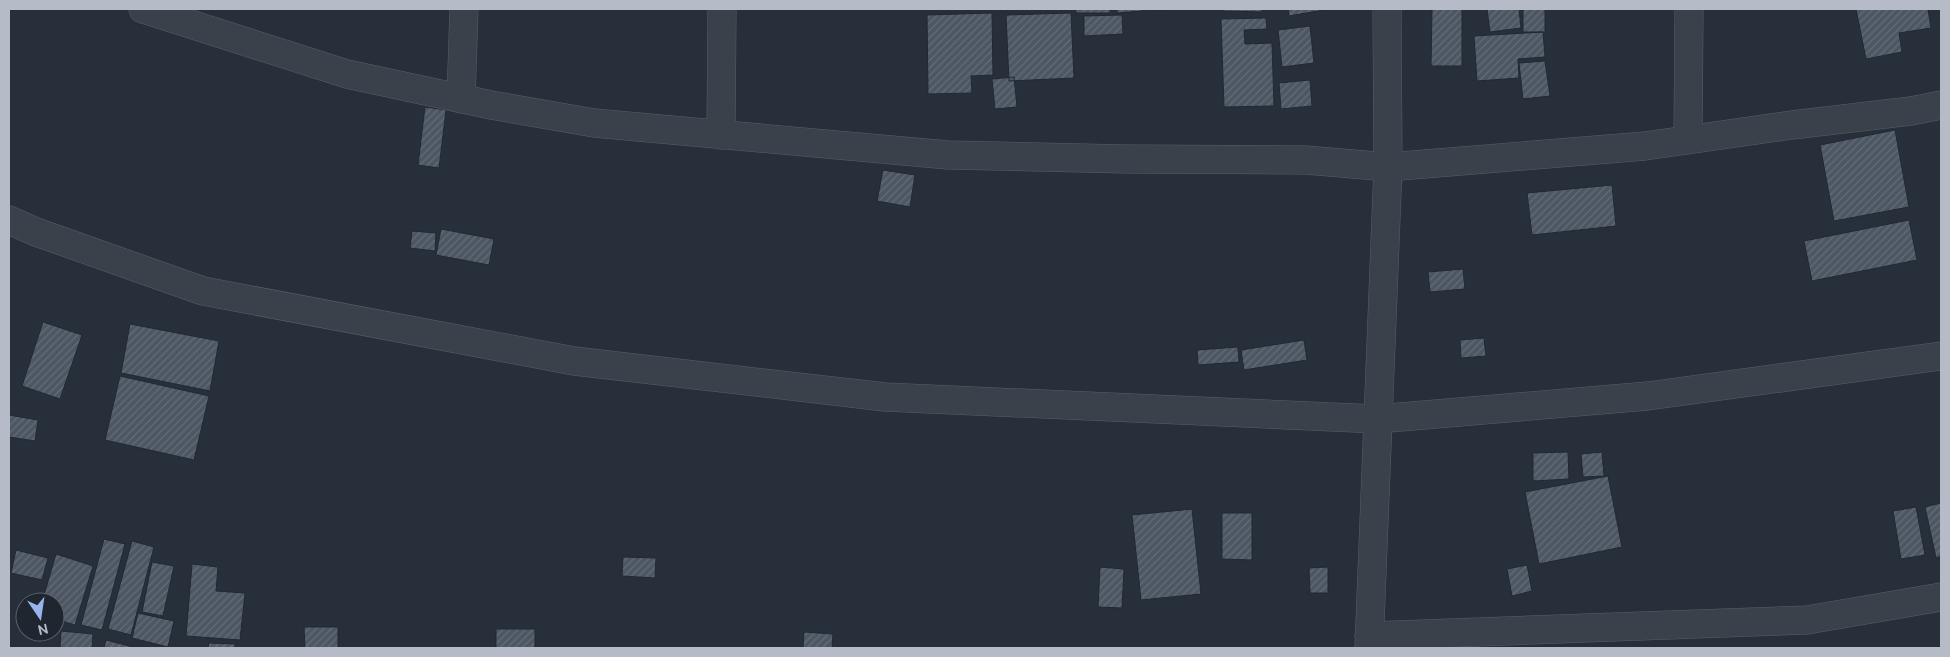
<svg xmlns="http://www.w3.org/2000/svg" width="1950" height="657" viewBox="0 0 1950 657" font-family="Ubuntu,sans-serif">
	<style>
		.building { fill: url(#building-hatch); stroke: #212832 }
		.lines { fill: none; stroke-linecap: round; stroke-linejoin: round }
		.street-casing { stroke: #585f69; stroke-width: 29 }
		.street { stroke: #3a414b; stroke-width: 28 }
	</style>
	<defs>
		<pattern id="building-hatch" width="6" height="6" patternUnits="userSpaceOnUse" patternTransform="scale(1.25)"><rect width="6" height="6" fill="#4d5663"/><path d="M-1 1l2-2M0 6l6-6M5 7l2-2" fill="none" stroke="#646c78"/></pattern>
	</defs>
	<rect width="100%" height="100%" fill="#272f3b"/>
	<path class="building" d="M1076 9H1110V13H1076Z
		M1117 9H1142V11L1117 13Z
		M1150 9H1218L1150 10Z
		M1222 9H1262V12L1222 11Z
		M1288 9H1330L1289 16Z
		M1432 9H1462V66H1431Z
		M1487 9H1519L1521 28 1490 32Z
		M1523 9H1545V32H1523Z
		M1856 9H1928L1931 28 1899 33 1902 52 1866 59Z
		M992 13 993 75 971 76 972 93 928 94 927 15Z
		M1071 13 1074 78 1009 81 1006 15Z
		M1122 15 1123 34 1084 36V16Z
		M1266 18 1267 29 1244 30 1245 44 1272 43 1274 106 1224 107 1221 19Z
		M1310 26 1314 63 1282 67 1278 30Z
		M1543 32 1545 57 1518 59 1519 78 1477 81 1474 36Z
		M1545 61 1550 96 1523 99 1519 63Z
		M1014 77 1017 107 995 109 992 79Z
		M1310 80 1312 106 1281 109 1279 83Z
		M425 107 446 110 439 168 418 165Z
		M1895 130 1909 207 1834 221 1820 145Z
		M883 170 915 175 910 207 877 201Z
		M1612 185 1616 226 1532 235 1527 193Z
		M1909 220 1917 260 1812 281 1804 241Z
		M441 229 494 239 489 265 436 255Z
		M412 231 436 233 435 251 410 248Z
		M1463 269 1465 289 1430 292 1428 272Z
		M43 322 82 335 60 399 22 386Z
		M130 324 219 341 210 391 121 373Z
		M1484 338 1486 356 1461 358 1460 340Z
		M1304 340 1307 360 1244 370 1241 350Z
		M1238 347 1239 362 1198 365 1197 350Z
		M120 376 209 396 194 460 105 440Z
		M9 415 38 420 35 441 9 437Z
		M1568 452 1569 479 1533 481V453Z
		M1602 452 1604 476 1583 477 1581 454Z
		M1608 476 1622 547 1539 564 1525 492Z
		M1941 503V556L1936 558 1925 507Z
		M1916 507 1925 555 1901 559 1893 511Z
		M1192 509 1201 594 1141 600 1132 515Z
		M1222 513H1252V560L1222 559Z
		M104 539 125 544 102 630 81 625Z
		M132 541 154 547 131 635 108 629Z
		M16 550 48 558 42 580 11 573Z
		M56 554 93 566 75 625 55 619V602H42Z
		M623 557 656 558 655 578 622 576Z
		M152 562 174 566 163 616 142 612Z
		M192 564 218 567 216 591 245 593 240 640 186 636Z
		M1527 565 1532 591 1512 596 1507 569Z
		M1100 567 1124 569 1122 608 1098 607Z
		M1328 567V593H1310L1309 568Z
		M138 613 174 621 168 647 132 638Z
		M304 627H338V648H305Z
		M496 629H535V648H496Z
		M61 631 93 634 92 648H60Z
		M804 632 833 634 832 648H803Z
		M106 640 137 648H104Z
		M209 643 235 644V648H208Z"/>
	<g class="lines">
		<defs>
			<path id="street" d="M143 9 347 74 491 105 594 123 948 155 1126 159 1306 160 1388 167 1645 146 1792 125 1911 111 1941 105
				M461 99 464 9
				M721 135 722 9
				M1688 140 1689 9
				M9 220 36 232 203 291 574 361 885 397 1377 419 1648 396 1941 356
				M1369 636 1807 620 1941 597
				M1369 648 1388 167 1387 9"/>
		</defs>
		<use href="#street" class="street-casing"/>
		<use href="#street" class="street"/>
	</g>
	<rect width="1950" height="657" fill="none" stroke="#b6bcc7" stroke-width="20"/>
	<g transform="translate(40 617) rotate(167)"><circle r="24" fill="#1f2630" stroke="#5b626c"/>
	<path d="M0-4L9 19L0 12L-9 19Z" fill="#95b5ec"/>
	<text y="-8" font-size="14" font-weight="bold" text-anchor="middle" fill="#b6bcc7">N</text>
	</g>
</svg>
